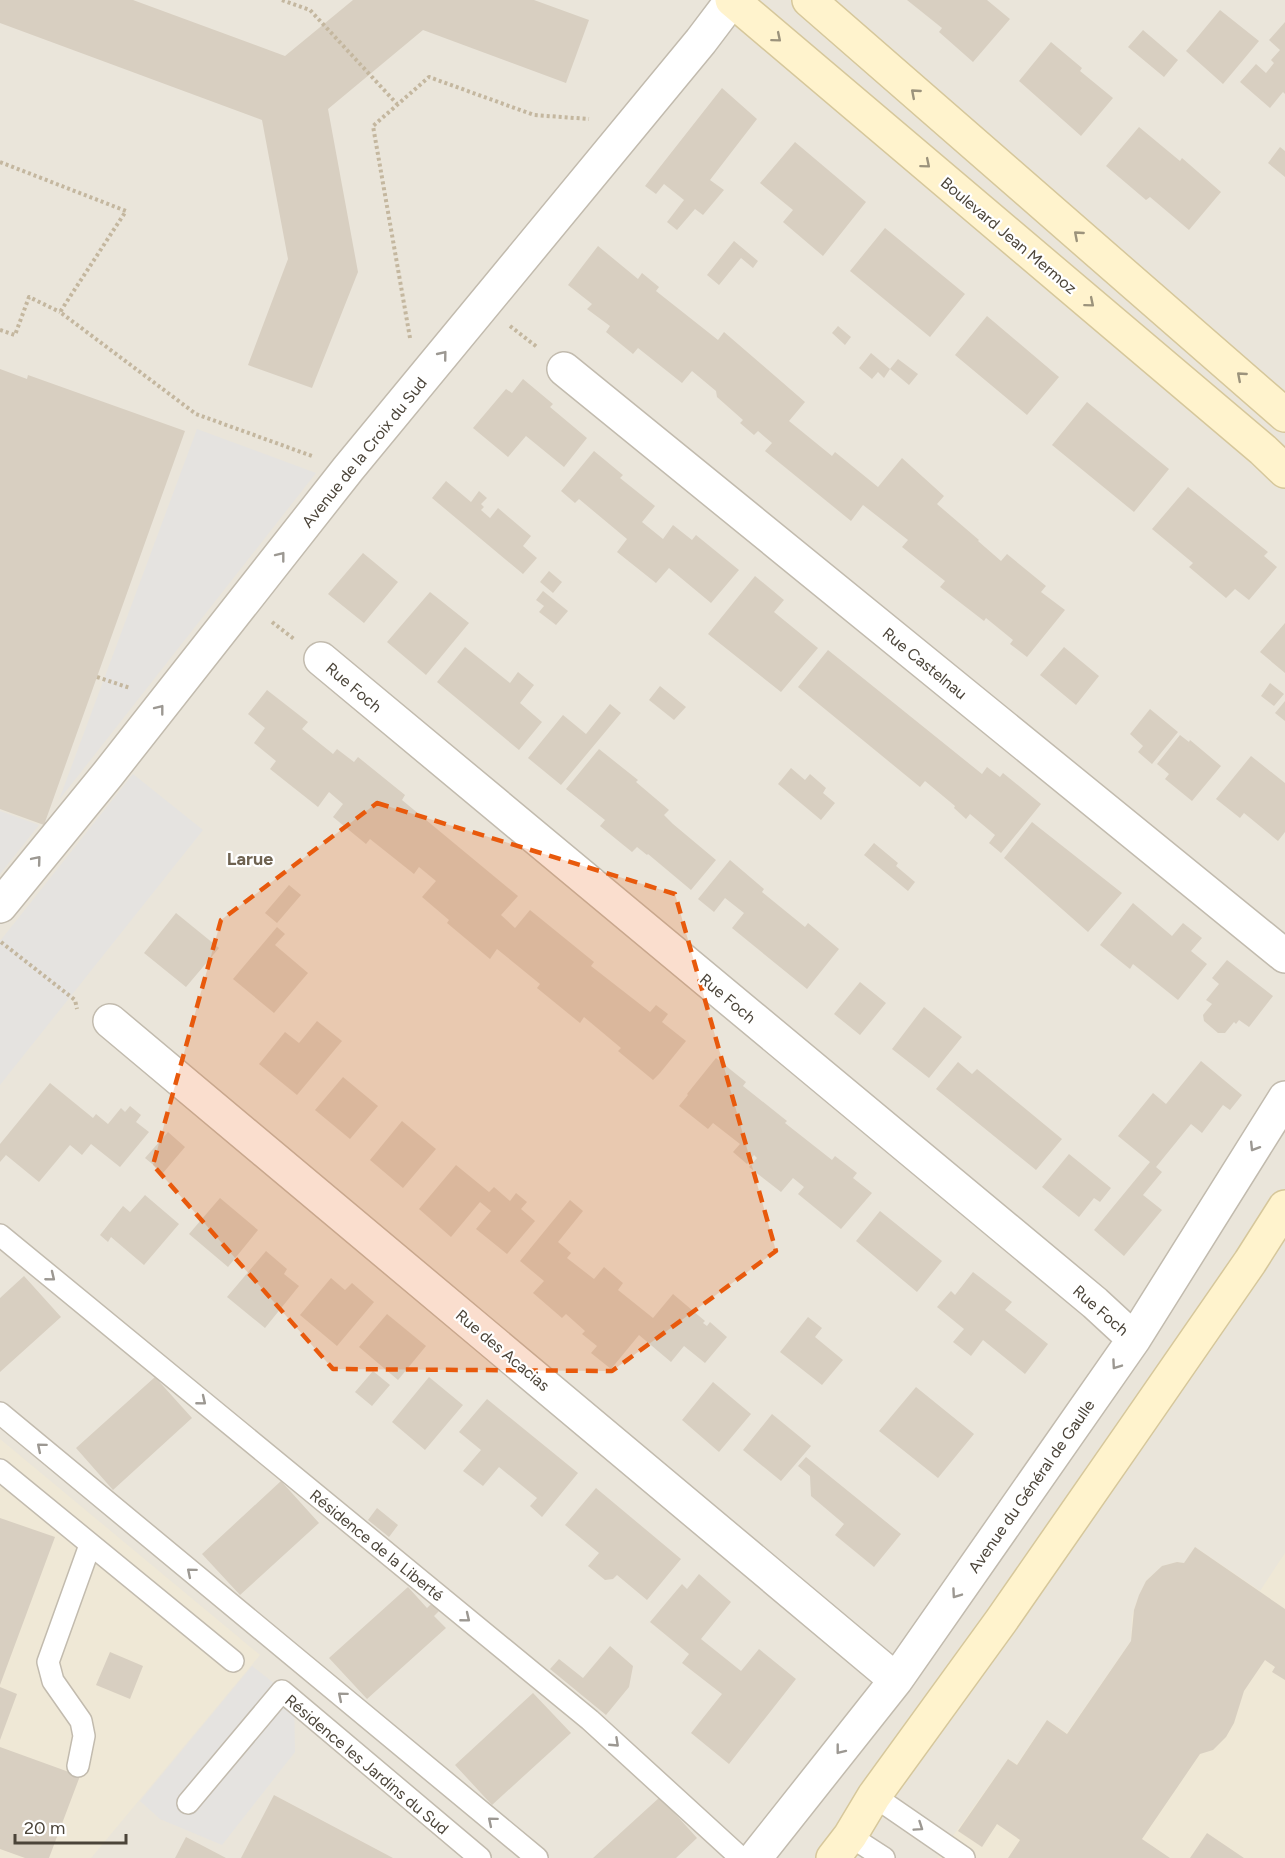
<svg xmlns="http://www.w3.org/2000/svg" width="1285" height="1858" viewBox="0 0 1285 1858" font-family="Figtree,sans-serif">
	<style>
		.residential { fill: #eae5da }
		.education { fill: #efe8d6 }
		.parking { fill: #e5e3e0 }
		.building { fill: #d8cfc1 }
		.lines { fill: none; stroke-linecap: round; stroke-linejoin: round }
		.service-casing { stroke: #c2bbae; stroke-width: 24 }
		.minor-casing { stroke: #c2bbae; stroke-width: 36 }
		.secondary-casing { stroke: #d6c79b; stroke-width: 36 }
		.path { stroke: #c4b79f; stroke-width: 4; stroke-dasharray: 3 3; stroke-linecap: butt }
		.service { stroke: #fff; stroke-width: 21 }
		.minor { stroke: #fff; stroke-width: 33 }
		.secondary { stroke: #fff3cd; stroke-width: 33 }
		.oneway { stroke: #9c937c }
		.oneway2 { stroke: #9c9892 }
		.marked { fill: #e8590c; fill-opacity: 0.2; stroke: #e8590c; stroke-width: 4.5; stroke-dasharray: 12 8; stroke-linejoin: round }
		.labels { text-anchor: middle; stroke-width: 4.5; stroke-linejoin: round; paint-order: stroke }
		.street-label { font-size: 16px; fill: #4b4439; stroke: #fff }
		.neighbourhood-label { font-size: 18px; font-weight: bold; fill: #6e6250; stroke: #fff }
	</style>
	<rect width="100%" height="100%" fill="#f6f3ec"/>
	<path class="residential" d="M0 0H1285V1858H0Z"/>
	<path class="education" d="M0 1439 260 1655 91 1858H0Z
		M1195 1547 1260 1591 1285 1553V1858H937L1008 1759 1017 1764 1047 1720 1067 1733 1131 1641 1132 1617 1136 1603 1146 1581 1162 1566 1177 1562 1184 1563Z"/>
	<path class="parking" d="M197 429 316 473 59 800Z
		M133 774 203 830 0 1085V941Z
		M0 811 39 825 0 874Z
		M252 1666 294 1699 295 1752 222 1845 160 1819 140 1801Z"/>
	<path class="building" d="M0 0H133L285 56 353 0H534L589 20 566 83 423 30 328 109 358 272 312 388 248 365 288 259 262 120 0 23Z
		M907 0H987L1010 19 973 62 939 32 942 28Z
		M1220 10 1259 41 1223 84 1186 51Z
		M1285 22V94L1283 92 1270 108 1240 82 1256 64 1266 73 1274 63 1271 60 1280 50 1269 40Z
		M1143 30 1178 60 1164 77 1128 47Z
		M1051 42 1082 68 1080 71 1113 98 1081 136 1019 81Z
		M722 88 757 119 710 180 724 190 703 215 695 209 677 230 667 222 684 200 664 184 656 194 645 186Z
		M1139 127 1180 161 1182 158 1221 192 1189 230 1150 197 1146 200 1106 166Z
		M795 142 866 202 823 256 783 222 793 210 760 183Z
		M1280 147 1285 151V177L1268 163Z
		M885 228 965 294 930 337 850 271Z
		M734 241 758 261 753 268 741 258 719 285 707 275Z
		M598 246 638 279 642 273 659 287 656 291 718 340 724 332 805 402 789 421 832 456 835 452 878 487 902 458 944 496 937 504 979 540 978 541 1001 561 1007 554 1046 586 1041 592 1065 610 1027 657 1010 644 1013 640 986 618 984 621 940 587 945 581 902 547 908 540 863 505 851 521 765 451 772 443 758 431 754 435 740 423 743 420 717 397 716 391 692 371 682 383 638 348 633 354 606 332 610 326 587 309 592 304 568 285Z
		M987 316 1059 377 1027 415 955 355Z
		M838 326 851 337 845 345 832 333Z
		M871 353 890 369 884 378 878 372 872 379 859 368Z
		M898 359 918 374 909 385 890 369Z
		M0 369 27 379 28 375 185 431 44 825 0 809Z
		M523 379 553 404 550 407 587 438 564 467 526 436 508 457 473 428 506 389 512 393Z
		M1087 402 1169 469 1134 512 1052 445Z
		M594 451 623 475 620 478 655 506 642 522 663 539 673 525 692 540 696 535 739 570 711 603 669 568 656 583 617 552 627 539 579 499 575 503 561 491Z
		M446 481 471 502 479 491 487 498 481 504 484 507 481 510 490 518 498 508 531 536 523 546 537 558 523 574 432 498Z
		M1188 487 1268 552 1264 556 1277 567 1249 600 1235 589 1226 598 1189 567 1193 563 1152 529Z
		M363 553 398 582 364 623 328 594Z
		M549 571 562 582 553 593 540 582Z
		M755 576 784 600 774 612 818 648 781 692 708 634Z
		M543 591 568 611 556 625 539 612 544 606 536 600Z
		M430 592 469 623 426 675 387 642Z
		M1285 623V673L1260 652Z
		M465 647 510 683 518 672 534 685 520 703 542 722 519 750 437 682Z
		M1064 647 1099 676 1076 705 1040 675Z
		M828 650 982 774 987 767 1000 777 1003 773 1041 804 1001 853 989 843 995 835 970 814 966 819 954 808 955 806 925 781 920 787 798 687Z
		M1270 683 1284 694 1274 706 1261 696Z
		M660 686 686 707 674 720 649 700Z
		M267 690 308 722 302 729 333 754 337 749 354 762 358 757 405 795 402 800 518 896 501 915 515 928 530 910 594 962 591 966 650 1012 656 1005 668 1014 662 1022 686 1041 660 1073 653 1080 618 1051 621 1048 584 1017 580 1023 537 988 540 984 497 949 490 959 447 923 449 920 422 897 436 881 419 867 414 874 370 839 366 844 333 817 343 804 329 792 318 807 270 769 276 761 254 743 265 728 248 714Z
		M1285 701V721L1275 713Z
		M610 704 621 713 561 785 528 758 563 715 586 734Z
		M1150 709 1178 732 1152 764 1138 752 1143 746 1130 734Z
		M1180 735 1189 742 1190 740 1221 766 1192 801 1165 779 1169 774 1157 764Z
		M599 749 638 780 636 782 669 810 664 815 673 824 716 860 691 890 648 854 647 855 637 847 632 852 600 826 605 820 566 789Z
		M1251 756 1285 783V832L1278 841 1244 813 1240 818 1216 799Z
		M791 768 805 780 810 774 826 788 823 793 835 803 821 820 778 784Z
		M1032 822 1122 893 1088 932 1004 858Z
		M874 843 898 863 896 866 915 882 908 891 864 855Z
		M730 860 764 889 762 892 805 927 808 923 839 949 807 989 732 928 744 913 725 898 714 912 698 899Z
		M289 885 301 895 277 923 265 913Z
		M1133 903 1172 936 1183 923 1202 938 1191 951 1207 964 1178 1000 1133 964 1130 969 1100 945Z
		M176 913 219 948 186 987 144 953Z
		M277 927 285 934 275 945 308 973 274 1013 233 979Z
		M1227 960 1273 996 1249 1027 1239 1020 1236 1024 1234 1022 1225 1033H1218L1204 1021 1203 1015 1212 1004 1206 1000 1219 984 1212 978Z
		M860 982 886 1003 860 1035 834 1014Z
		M924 1007 962 1037 929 1078 892 1049Z
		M317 1021 342 1041 297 1095 259 1064 285 1032 299 1043Z
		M716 1058 746 1082 743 1086 787 1121 785 1123 832 1160 835 1156 857 1173 853 1178 872 1193 841 1229 798 1194 804 1187 793 1178 781 1192 749 1167 757 1158 754 1155 747 1164 733 1152 740 1144 713 1123 708 1129 679 1106 688 1095 687 1094Z
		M1201 1061 1242 1095 1230 1110 1223 1105 1202 1133 1191 1124 1156 1167 1162 1172 1143 1195 1162 1210 1124 1256 1094 1230 1150 1162 1118 1136 1153 1093 1166 1104Z
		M958 1062 972 1074 977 1069 1062 1139 1036 1170 936 1089Z
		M343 1077 378 1106 350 1139 315 1110Z
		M50 1083 93 1118 96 1114 108 1124 121 1108 125 1112 130 1106 141 1115 136 1122 149 1132 120 1167 91 1144 82 1155 70 1145 39 1182 6 1155 0 1162V1144Z
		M402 1121 436 1149 403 1188 370 1160Z
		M168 1132 185 1147 163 1173 145 1158Z
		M1069 1154 1111 1188 1100 1202 1094 1198 1079 1217 1042 1187Z
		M456 1165 489 1192 494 1187 510 1201 516 1193 527 1202 521 1209 535 1221 507 1254 476 1229 491 1211 480 1202 451 1237 419 1209Z
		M145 1195 179 1224 144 1265 111 1237 108 1242 100 1235 123 1206 130 1212Z
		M220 1198 258 1230 228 1267 189 1234Z
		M570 1200 583 1211 558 1242 571 1253 567 1258 594 1279 604 1267 623 1283 618 1290 653 1318 673 1294 705 1321 703 1323 707 1326 710 1322 727 1337 705 1363 684 1346 671 1362 639 1335 611 1369 591 1353 597 1346 582 1334 585 1331 566 1314 562 1318 533 1293 544 1281 520 1261Z
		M880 1211 942 1261 917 1292 856 1241Z
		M266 1251 287 1269 284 1274 299 1286 265 1328 227 1297Z
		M973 1272 1012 1302 1005 1310 1048 1344 1025 1374 983 1340 971 1356 953 1342 964 1329 937 1307 951 1291 955 1295Z
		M24 1276 61 1317 0 1372V1298Z
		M331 1278 345 1290 352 1283 374 1302 337 1346 300 1315Z
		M387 1314 426 1346 398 1380 359 1347Z
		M808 1317 822 1328 815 1337 843 1360 822 1385 780 1352Z
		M373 1371 390 1385 372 1406 355 1392Z
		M155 1377 192 1418 113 1490 76 1448Z
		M429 1377 463 1405 425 1450 392 1422Z
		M713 1382 751 1414 719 1452 682 1420Z
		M916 1387 974 1434 938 1478 879 1431Z
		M487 1399 578 1473 542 1517 530 1506 537 1498 499 1467 483 1486 463 1471 481 1450 459 1432Z
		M772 1414 811 1446 781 1481 743 1450Z
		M806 1457 901 1534 874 1567 835 1535 844 1524 811 1496 810 1476 798 1466Z
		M281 1481 319 1523 240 1595 202 1554Z
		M596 1488 681 1559 647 1600 617 1575 613 1579 605 1580 588 1566 599 1553 565 1525Z
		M377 1508 398 1525 389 1537 368 1520Z
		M0 1518 55 1537 0 1685Z
		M1195 1547 1285 1609V1680L1272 1672 1275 1667 1265 1660 1244 1691 1234 1723 1226 1737 1213 1750 1200 1754 1142 1839 1170 1858H1008L1020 1840 997 1824 982 1847 958 1831 1008 1759 1017 1765 1047 1720 1067 1734 1131 1641 1134 1610 1139 1595 1146 1581 1162 1566 1177 1562 1184 1563Z
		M699 1574 731 1602 701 1639 741 1671 759 1649 796 1679 729 1764 691 1733 722 1694 682 1663 689 1654 650 1622 682 1584 687 1589Z
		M408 1587 427 1608 432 1603 439 1611 434 1616 446 1628 367 1699 329 1658Z
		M610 1646 633 1666 629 1687 606 1715 550 1669 559 1659 583 1678Z
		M110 1652 143 1666 130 1699 96 1685Z
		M0 1687 17 1694 0 1740Z
		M533 1693 571 1733 492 1805 455 1765Z
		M0 1747 80 1776 49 1858H25L0 1849Z
		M274 1795 393 1858H241Z
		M660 1797 697 1838 676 1858H593Z
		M1207 1833 1244 1858H1190Z
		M186 1837 226 1858H175Z"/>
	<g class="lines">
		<defs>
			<path id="service" d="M0 1235 590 1720 741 1858
				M0 1413 537 1858
				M0 1470 233 1661
				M78 1766 84 1736 81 1721 53 1681 48 1662 90 1545
				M874 1796 964 1858
				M188 1803 282 1691 480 1858
				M850 1836 884 1858"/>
			<path id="minor" d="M564 369 1285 956
				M321 659 1095 1303 1134 1339
				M0 906 108 774 348 469 701 41 732 0
				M110 1021 896 1680
				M755 1858 896 1680 1134 1339 1285 1098"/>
			<path id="secondary" d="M732 0 1263 450 1285 471
				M809 0 1285 415
				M833 1858 850 1836 874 1796 1001 1621 1131 1434 1250 1262 1285 1207"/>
		</defs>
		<use href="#service" class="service-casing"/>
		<use href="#minor" class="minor-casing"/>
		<use href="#secondary" class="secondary-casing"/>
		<path class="path" d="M282 0 310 10 397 104
			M0 162 126 211 60 312 196 414 312 456
			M510 326 537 347
			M0 330 15 335 29 297 60 312
			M410 338 373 126 429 77 534 115 589 119
			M272 622 294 639
			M97 677 130 688
			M1 942 75 1000 77 1009"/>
		<use href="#service" class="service"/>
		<use href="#minor" class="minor"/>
		<use href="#secondary" class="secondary"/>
	</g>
	<defs><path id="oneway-chevron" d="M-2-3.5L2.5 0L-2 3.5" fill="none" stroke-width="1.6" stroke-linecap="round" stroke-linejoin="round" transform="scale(1.5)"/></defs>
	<g class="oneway">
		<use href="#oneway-chevron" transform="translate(777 38) rotate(40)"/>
		<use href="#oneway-chevron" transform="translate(915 93) rotate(-139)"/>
		<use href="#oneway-chevron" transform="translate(926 164) rotate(40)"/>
		<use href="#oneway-chevron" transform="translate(1078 235) rotate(-139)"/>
		<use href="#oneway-chevron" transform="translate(1090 303) rotate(40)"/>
		<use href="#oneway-chevron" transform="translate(1241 376) rotate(-139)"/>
	</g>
	<g class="oneway2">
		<use href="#oneway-chevron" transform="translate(443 355) rotate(-51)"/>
		<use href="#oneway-chevron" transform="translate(281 556) rotate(-52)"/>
		<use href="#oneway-chevron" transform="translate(160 709) rotate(-52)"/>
		<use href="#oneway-chevron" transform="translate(37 860) rotate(-50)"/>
		<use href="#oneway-chevron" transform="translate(1254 1147) rotate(122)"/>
		<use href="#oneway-chevron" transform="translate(51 1277) rotate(39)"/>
		<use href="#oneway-chevron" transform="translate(1116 1365) rotate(125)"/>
		<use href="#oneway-chevron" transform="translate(202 1401) rotate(39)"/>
		<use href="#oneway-chevron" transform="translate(41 1447) rotate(-140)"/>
		<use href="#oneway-chevron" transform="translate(191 1572) rotate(-140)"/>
		<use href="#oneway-chevron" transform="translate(956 1594) rotate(125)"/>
		<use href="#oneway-chevron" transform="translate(466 1618) rotate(39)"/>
		<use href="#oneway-chevron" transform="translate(342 1696) rotate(-140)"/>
		<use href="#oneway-chevron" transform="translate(615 1743) rotate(43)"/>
		<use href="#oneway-chevron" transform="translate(840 1750) rotate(128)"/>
		<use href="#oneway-chevron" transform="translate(492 1821) rotate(-140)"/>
		<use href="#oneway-chevron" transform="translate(919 1827) rotate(34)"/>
	</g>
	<path class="marked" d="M377 803 675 894 776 1251 612 1371 333 1369 153 1165 221 920Z"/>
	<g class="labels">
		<g class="street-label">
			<text transform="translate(1009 235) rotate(40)" y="6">Boulevard Jean Mermoz</text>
			<text transform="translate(364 452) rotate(-51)" y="6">Avenue de la Croix du Sud</text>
			<text transform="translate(925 663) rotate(39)" y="6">Rue Castelnau</text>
			<text transform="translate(354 687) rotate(40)" y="6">Rue Foch</text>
			<text transform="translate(728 998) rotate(40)" y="6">Rue Foch</text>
			<text transform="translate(1101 1310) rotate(41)" y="6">Rue Foch</text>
			<text transform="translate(503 1350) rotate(40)" y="6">Rue des Acacias</text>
			<text transform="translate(1031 1486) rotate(-55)" y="6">Avenue du Général de Gaulle</text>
			<text transform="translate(377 1545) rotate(39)" y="6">Résidence de la Liberté</text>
			<text transform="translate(367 1764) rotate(40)" y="6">Résidence les Jardins du Sud</text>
		</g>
		<g class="neighbourhood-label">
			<text x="250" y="865">Larue</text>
		</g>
	</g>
	<path d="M15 1834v9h111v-9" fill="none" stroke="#4b4439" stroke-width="3"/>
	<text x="24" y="1834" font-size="18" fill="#4b4439" stroke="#ffffff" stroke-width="4.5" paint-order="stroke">20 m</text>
</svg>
